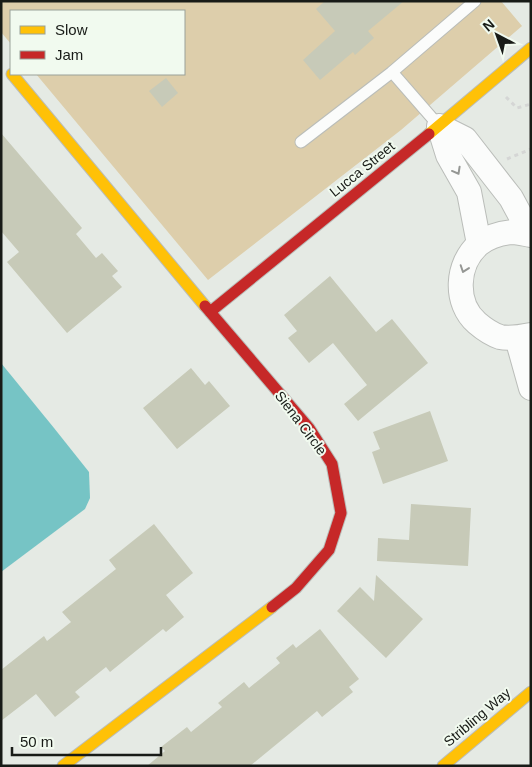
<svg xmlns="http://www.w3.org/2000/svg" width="532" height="767" viewBox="0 0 532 767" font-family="Helvetica,sans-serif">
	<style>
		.green { fill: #ddceab }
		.water { fill: #76c4c5 }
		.building { fill: #c7cab8 }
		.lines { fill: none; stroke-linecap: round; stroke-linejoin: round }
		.lane-casing { stroke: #babdb9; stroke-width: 13 }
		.street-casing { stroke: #babdb9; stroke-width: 26 }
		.slow-casing { stroke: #babdb9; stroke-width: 13 }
		.jam-casing { stroke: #babdb9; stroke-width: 13 }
		.path { stroke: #d5d6d5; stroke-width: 3; stroke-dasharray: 4 4; stroke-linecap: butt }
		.lane { stroke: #fbfcfb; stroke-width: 11 }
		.street { stroke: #fbfcfb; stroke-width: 24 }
		.slow { stroke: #ffc107; stroke-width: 11 }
		.jam { stroke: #c62828; stroke-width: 11 }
		.oneway { stroke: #959794 }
		.labels { text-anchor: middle; stroke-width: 4; stroke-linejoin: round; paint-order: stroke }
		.street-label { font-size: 14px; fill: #181b17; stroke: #f1faef }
	</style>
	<rect width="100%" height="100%" fill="#e5eae4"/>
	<path class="green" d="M1 1H501L522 26 401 130 208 280 36 74H184V11H11V44L1 32Z"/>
	<path class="water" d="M1 363 54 428 89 472 90 498 85 509 1 572Z"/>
	<path class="building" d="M325 1H404L368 31 374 38 355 55 353 52 320 80 303 60 335 31 316 9Z
		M166 78 178 93 162 107 149 91Z
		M1 133 82 228 76 234 96 258 102 253 118 271 112 276 122 287 67 333 7 262 19 252 1 231Z
		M330 276 376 332 392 319 428 363 358 421 344 404 367 385 333 343 309 363 288 338 297 331 284 315Z
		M191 368 205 385 209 381 230 406 177 449 143 408Z
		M430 411 448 461 383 484 372 452 380 449 373 432Z
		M411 504 471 508 468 566 377 561 378 538 409 540Z
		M154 524 193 573 166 595 184 617 166 632 163 629 110 672 106 667 75 692 80 697 55 717 36 694 1 721V670L44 636 47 641 71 622 62 612 116 569 109 560Z
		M376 575 423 619 386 658 337 611 360 587 374 601Z
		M320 629 359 679 349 687 353 692 322 717 317 711 250 766H147L165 751 161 747 187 727 191 732 222 707 218 703 244 682 249 688 280 663 276 658 293 644 296 648Z"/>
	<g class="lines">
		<defs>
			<path id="lane" d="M392 72 439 126
				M301 142 392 72 475 1"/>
			<path id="street" d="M439 126 465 139 511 198 531 235
				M439 126 448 155 469 192 479 244
				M531 235C525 234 518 232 512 232 501 233 488 237 479 244 456 264 454 303 477 323 484 329 491 334 500 337 510 339 521 337 531 335
				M517 338 531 388"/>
			<path id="slow" d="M12 74 205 306
				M429 134 531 48
				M63 766 272 607
				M443 766 531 692"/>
			<path id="jam" d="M205 306 309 428 332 464 341 513 329 550 296 588 272 607
				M210 312 429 134"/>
		</defs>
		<use href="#lane" class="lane-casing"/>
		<use href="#street" class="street-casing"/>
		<use href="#slow" class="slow-casing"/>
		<use href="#jam" class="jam-casing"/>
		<path class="path" d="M506 97 517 108 531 104
			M507 159 531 149"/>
		<use href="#lane" class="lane"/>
		<use href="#street" class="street"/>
		<use href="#slow" class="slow"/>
		<use href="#jam" class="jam"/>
	</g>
	<defs><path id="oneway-chevron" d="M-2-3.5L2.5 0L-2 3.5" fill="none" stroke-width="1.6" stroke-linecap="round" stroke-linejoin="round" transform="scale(1.25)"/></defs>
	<g class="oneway">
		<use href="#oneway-chevron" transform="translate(457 171) rotate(61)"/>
		<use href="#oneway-chevron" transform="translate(464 269) rotate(109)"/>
	</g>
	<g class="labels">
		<g class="street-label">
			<text transform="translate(362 169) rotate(-39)" y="5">Lucca Street</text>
			<text transform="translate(301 423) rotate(53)" y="5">Siena Circle</text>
			<text transform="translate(477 717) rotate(-40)" y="5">Stribling Way</text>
		</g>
	</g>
	<rect width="532" height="767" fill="none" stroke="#181b17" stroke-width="5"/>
	<rect x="10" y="10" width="175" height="65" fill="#f1faef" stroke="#9aa199"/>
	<rect x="20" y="26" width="25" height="8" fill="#ffc107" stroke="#9aa199"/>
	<text x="55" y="35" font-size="15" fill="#181b17">Slow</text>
	<rect x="20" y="51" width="25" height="8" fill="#c62828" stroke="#9aa199"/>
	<text x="55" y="60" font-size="15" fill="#181b17">Jam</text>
	<g transform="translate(497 35) rotate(319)" stroke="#f1faef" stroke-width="4" paint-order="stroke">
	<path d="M0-4L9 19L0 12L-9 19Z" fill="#181b17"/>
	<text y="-8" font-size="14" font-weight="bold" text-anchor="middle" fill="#181b17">N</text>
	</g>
	<path d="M12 747v8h149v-8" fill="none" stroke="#181b17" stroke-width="2.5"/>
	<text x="20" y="747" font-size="15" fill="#181b17" stroke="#f1faef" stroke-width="4" paint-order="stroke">50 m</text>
</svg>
